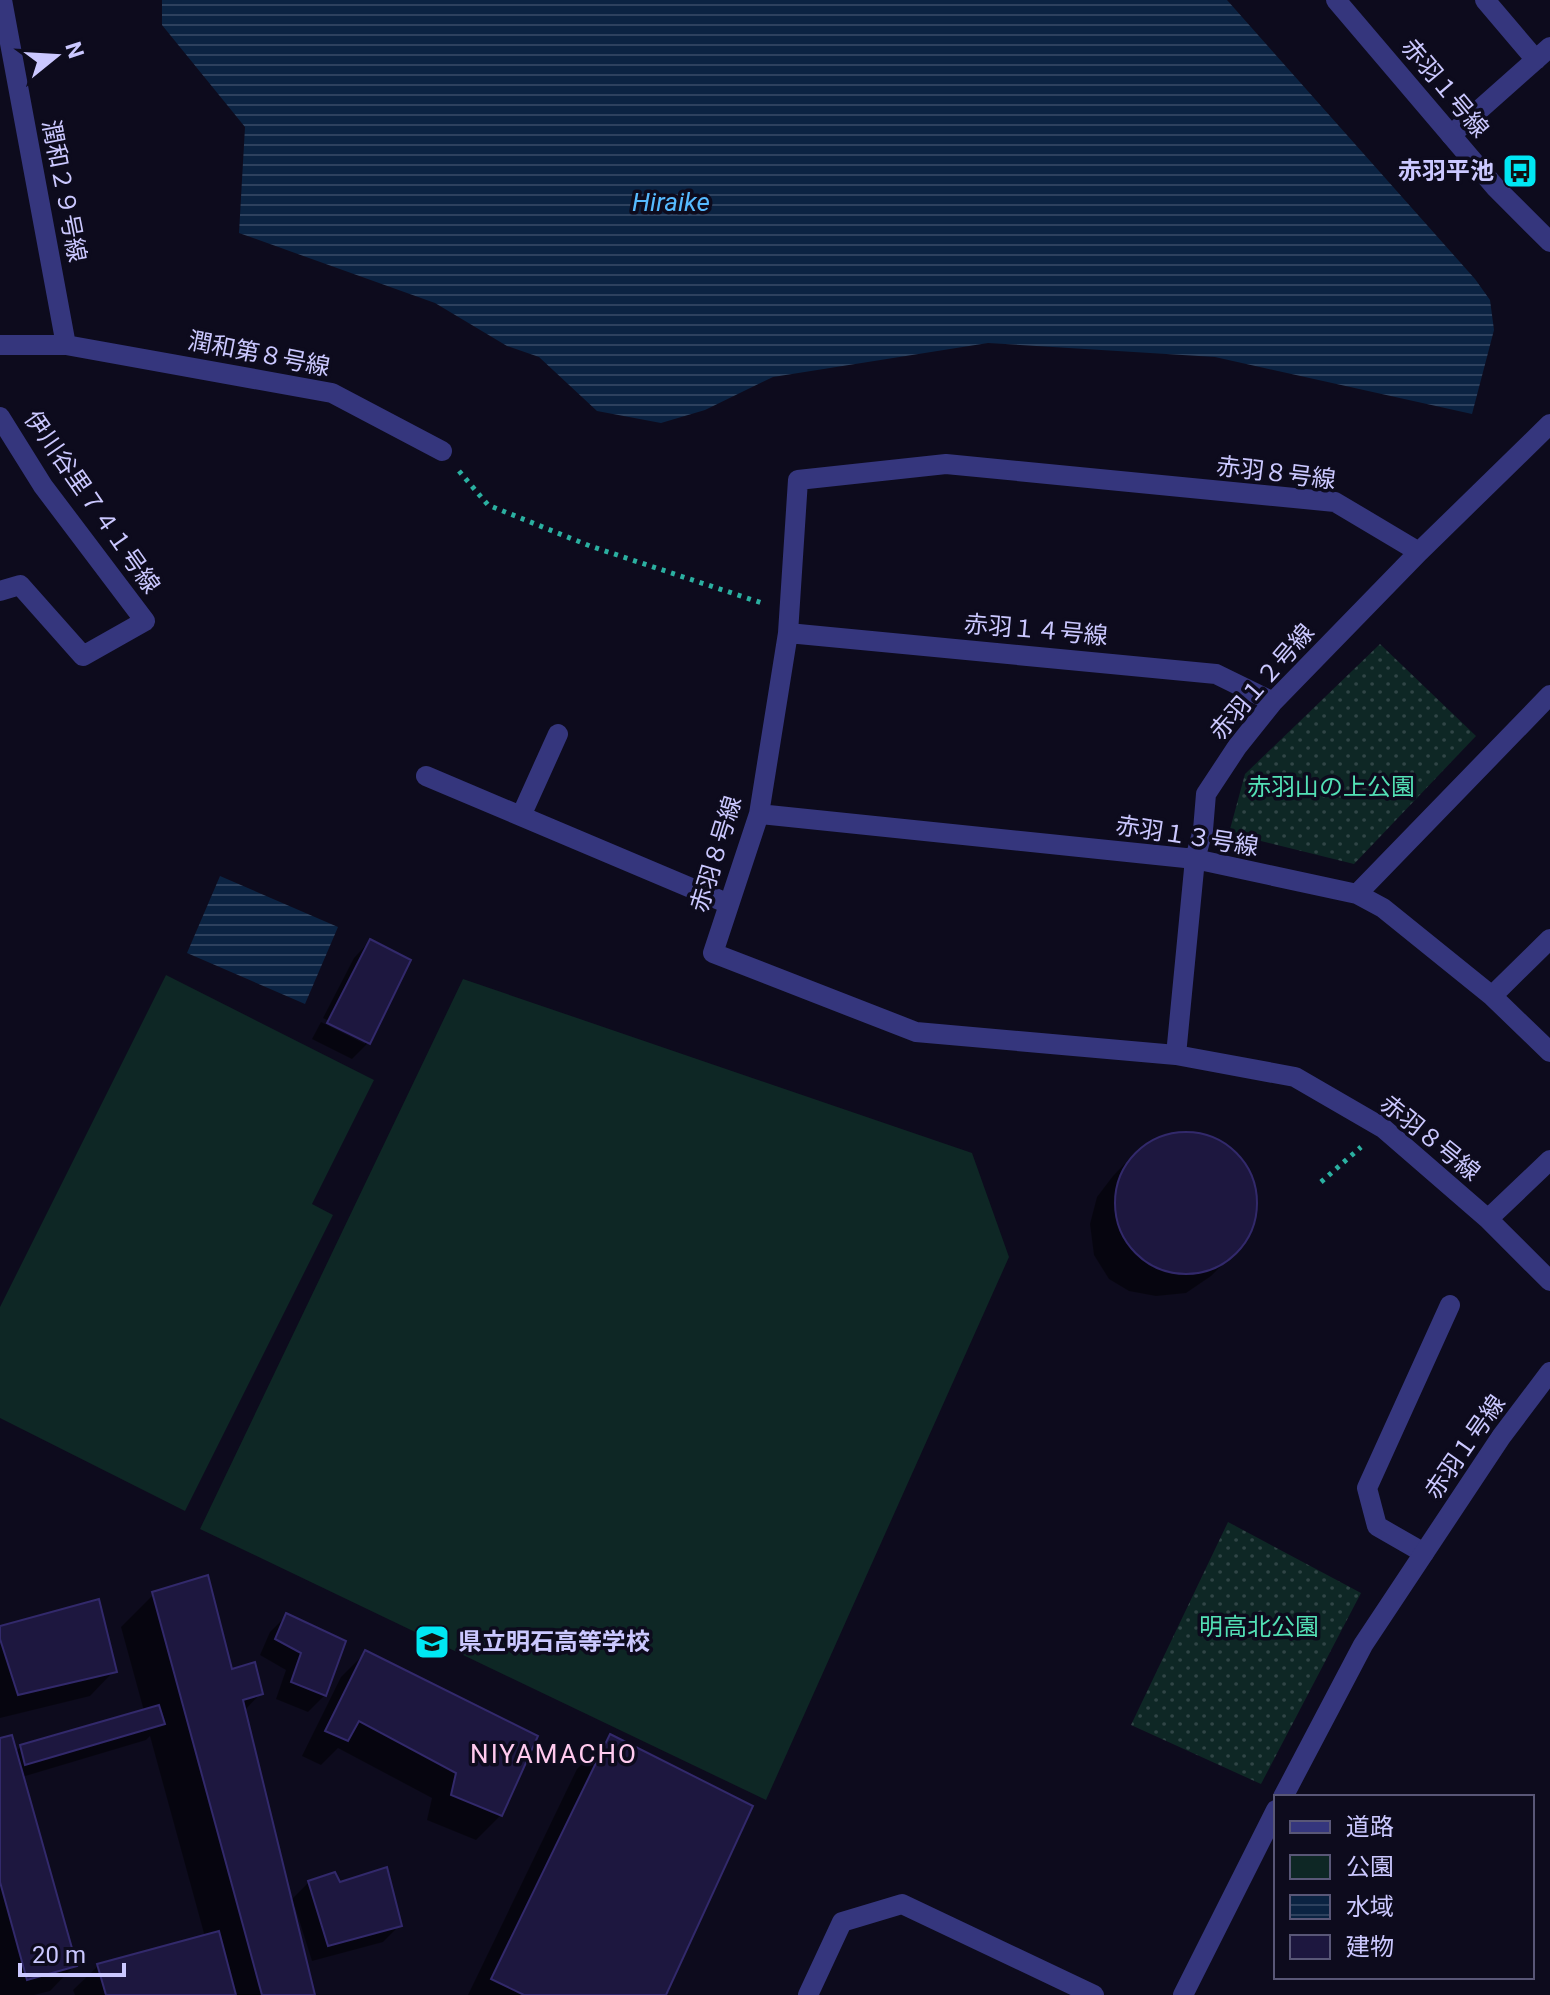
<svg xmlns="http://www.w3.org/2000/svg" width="1550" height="1995" viewBox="0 0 1550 1995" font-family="Roboto,'Noto Sans JP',sans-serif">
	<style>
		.green { fill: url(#green-dots) }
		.pitch { fill: #0e2725 }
		.water { fill: url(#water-rules) }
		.shadow { fill: #0007 }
		.building { fill: #1d173f; stroke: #32296b; stroke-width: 2 }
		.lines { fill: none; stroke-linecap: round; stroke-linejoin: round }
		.path { stroke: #2bb0a1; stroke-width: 5; stroke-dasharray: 4 6; stroke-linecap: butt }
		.minor { stroke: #35367d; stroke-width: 20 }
		.tertiary { stroke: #35367d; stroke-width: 20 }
		.labels { text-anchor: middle; stroke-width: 7; stroke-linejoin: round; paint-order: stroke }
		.street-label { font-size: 24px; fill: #cbc8ff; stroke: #0d0b1d }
		.poi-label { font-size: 24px; font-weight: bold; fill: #cbc8ff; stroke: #0d0b1d; text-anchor: end }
		.park-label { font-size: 24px; fill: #53e0b5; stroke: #0d0b1d }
		.water-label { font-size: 26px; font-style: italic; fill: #56baff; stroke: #0d0b1d }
		.neighbourhood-label { font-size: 26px; letter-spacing: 2px; fill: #ffcaee; stroke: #0d0b1d }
	</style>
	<defs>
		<pattern id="green-dots" width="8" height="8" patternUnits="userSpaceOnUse" patternTransform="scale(2)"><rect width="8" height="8" fill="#0e2725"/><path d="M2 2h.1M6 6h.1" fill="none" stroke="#304546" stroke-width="1.8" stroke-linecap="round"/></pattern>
		<pattern id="water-rules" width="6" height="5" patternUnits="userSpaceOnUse" patternTransform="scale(2)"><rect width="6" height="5" fill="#0b2342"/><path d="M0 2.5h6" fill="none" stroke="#2d415e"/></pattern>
	</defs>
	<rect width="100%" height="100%" fill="#0d0b1d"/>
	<path class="green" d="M1380 644 1476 736 1354 864 1229 833 1245 774Z
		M1228 1522 1361 1593 1261 1784 1131 1725Z"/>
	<path class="pitch" d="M166 975 374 1080 312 1204 333 1215 185 1511 0 1418V1307Z
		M463 979 972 1153 1009 1257 766 1800 200 1529Z"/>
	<path class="water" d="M162 0H1227L1475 279 1490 300 1494 330 1472 414 1215 357 988 343 773 377 705 410 661 423 597 411 539 357 507 346 435 303 239 233 245 127 162 25Z
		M220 876 338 927 305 1004 187 953Z"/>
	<path class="shadow" d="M370 941 368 1043 352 1059 312 1039 321 1022 365 1044V1039L323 1018 354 958Z
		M1197 1135 1221 1142 1241 1158 1256 1206 1249 1232 1237 1250 1211 1276 1186 1293 1156 1296 1129 1291 1109 1279 1094 1255 1090 1224 1097 1197 1113 1176 1138 1150 1166 1139Z
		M154 1594 230 1672 261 1693 244 1711 290 1901 309 1882 339 1885 400 1925 383 1942 312 1961 295 1907 292 1908 313 1995H75L73 1990 98 1966 205 1937 150 1736 146 1740 22 1777 74 1966 50 1991 34 1995H0V1740L15 1752 21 1747 144 1711 121 1627Z
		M286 1616 325 1695 308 1712 276 1699 286 1670 260 1655 270 1632Z
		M0 1628 114 1671 90 1696 0 1718Z
		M365 1653 501 1815 476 1840 427 1820 432 1798 338 1748 321 1765 302 1756 341 1677Z
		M610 1736 664 1995H468L577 1769Z"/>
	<path class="building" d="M370 939 411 960 370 1044 327 1023Z
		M1115 1203a71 71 0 1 1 142 0a71 71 0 1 1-142 0Z
		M208 1575 232 1669 255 1662 263 1694 243 1700 315 1995H262L152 1592Z
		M99 1599 117 1672 18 1695 0 1639V1626Z
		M286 1613 346 1641 326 1696 291 1682 301 1653 275 1639Z
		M365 1650 538 1736 502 1816 451 1795 456 1773 359 1721 348 1741 325 1731Z
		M159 1705 165 1724 25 1765 20 1745Z
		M610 1734 753 1806 666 1995H524L491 1979Z
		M12 1735 77 1966 27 1980 0 1882V1738Z
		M387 1867 402 1926 328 1946 308 1881 335 1872 340 1882Z
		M219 1931 236 1995H106L97 1964Z"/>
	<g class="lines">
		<path class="path" d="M459 471 488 505 590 546 765 604
			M1321 1182 1361 1147"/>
		<path class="minor" d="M2 0 66 345
			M1485 0 1536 60
			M1451 135 1550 47
			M0 345H66L332 393 442 451
			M0 417 43 486 145 621 83 656 20 585 0 591
			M1419 552 1335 502 946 464 798 480 788 633 759 814 713 953 916 1032 1176 1055 1295 1077 1383 1128 1488 1219 1550 1281
			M788 633 1216 674 1273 702
			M426 776 729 904
			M759 814 1195 859 1357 894 1383 908 1492 996 1550 1052
			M521 816 558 734
			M1357 894 1550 695
			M1492 996 1550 939
			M1176 1055 1195 859 1203 830 1206 794 1237 747 1273 702 1419 552 1550 424
			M1488 1219 1550 1160
			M1424 1553 1377 1526 1367 1488 1450 1305
			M808 1995 842 1922 902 1904 1094 1995"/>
		<path class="tertiary" d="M1336 0 1496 188 1550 242
			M1283 1797 1363 1645 1501 1437 1550 1372
			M1183 1995 1276 1810"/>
	</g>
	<defs>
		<symbol id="bus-square" viewBox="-11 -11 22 22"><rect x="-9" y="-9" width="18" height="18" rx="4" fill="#00e7f3" stroke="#0d0b1d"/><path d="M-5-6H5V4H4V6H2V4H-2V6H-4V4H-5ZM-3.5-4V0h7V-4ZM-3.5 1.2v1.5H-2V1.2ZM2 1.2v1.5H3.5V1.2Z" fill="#111"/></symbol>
		<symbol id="school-square" viewBox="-11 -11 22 22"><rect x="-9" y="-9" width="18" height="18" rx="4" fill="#00e7f3" stroke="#0d0b1d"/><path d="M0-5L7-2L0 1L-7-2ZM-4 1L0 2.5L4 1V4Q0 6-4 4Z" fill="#111"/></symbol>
	</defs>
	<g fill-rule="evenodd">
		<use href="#bus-square" x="1500" y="151" width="40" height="40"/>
		<use href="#school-square" x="412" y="1622" width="40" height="40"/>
	</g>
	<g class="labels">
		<g class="street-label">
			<text transform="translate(1445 88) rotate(50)" y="8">赤羽１号線</text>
			<text transform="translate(64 191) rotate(79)" y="8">潤和２９号線</text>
			<text transform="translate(259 354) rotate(11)" y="8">潤和第８号線</text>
			<text transform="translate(1276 473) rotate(7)" y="8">赤羽８号線</text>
			<text transform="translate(92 502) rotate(55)" y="8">伊川谷里７４１号線</text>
			<text transform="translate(1036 630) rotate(5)" y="8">赤羽１４号線</text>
			<text transform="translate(1262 682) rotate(-49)" y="8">赤羽１２号線</text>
			<text transform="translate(1187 836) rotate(9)" y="8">赤羽１３号線</text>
			<text transform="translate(716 854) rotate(-73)" y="8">赤羽８号線</text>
			<text transform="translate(1430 1138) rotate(39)" y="8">赤羽８号線</text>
			<text transform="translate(1465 1447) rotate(-55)" y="8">赤羽１号線</text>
		</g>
		<g class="poi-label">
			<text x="1494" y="179">赤羽平池</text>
			<text x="458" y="1650" text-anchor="start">県立明石高等学校</text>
		</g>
		<g class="park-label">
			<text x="1331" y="795">赤羽山の上公園</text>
			<text x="1259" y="1635">明高北公園</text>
		</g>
		<g class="water-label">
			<text x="671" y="211">Hiraike</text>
		</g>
		<g class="neighbourhood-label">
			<text x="554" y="1763">NIYAMACHO</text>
		</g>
	</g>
	<rect x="1274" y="1795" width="260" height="184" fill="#0d0b1d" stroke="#595777" stroke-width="2"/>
	<rect x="1290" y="1821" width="40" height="12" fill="#35367d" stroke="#595777" stroke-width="2"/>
	<text x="1346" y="1835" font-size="24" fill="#cbc8ff">道路</text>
	<rect x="1290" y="1855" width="40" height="24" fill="#0e2725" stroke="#595777" stroke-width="2"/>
	<text x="1346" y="1875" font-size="24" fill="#cbc8ff">公園</text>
	<rect x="1290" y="1895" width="40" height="24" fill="url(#water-rules)" stroke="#595777" stroke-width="2"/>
	<text x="1346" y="1915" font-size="24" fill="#cbc8ff">水域</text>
	<rect x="1290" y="1935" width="40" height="24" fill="#1d173f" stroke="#595777" stroke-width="2"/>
	<text x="1346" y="1955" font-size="24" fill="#cbc8ff">建物</text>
	<g transform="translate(56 56) rotate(72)" stroke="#0d0b1d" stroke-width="6" paint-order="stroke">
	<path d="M0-6L14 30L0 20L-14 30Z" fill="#cbc8ff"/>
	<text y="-12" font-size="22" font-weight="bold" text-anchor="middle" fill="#cbc8ff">N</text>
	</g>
	<path d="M20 1963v12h104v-12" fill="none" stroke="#cbc8ff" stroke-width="4"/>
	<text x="32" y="1963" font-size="24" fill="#cbc8ff" stroke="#0d0b1d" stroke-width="6" paint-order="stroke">20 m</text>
</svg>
